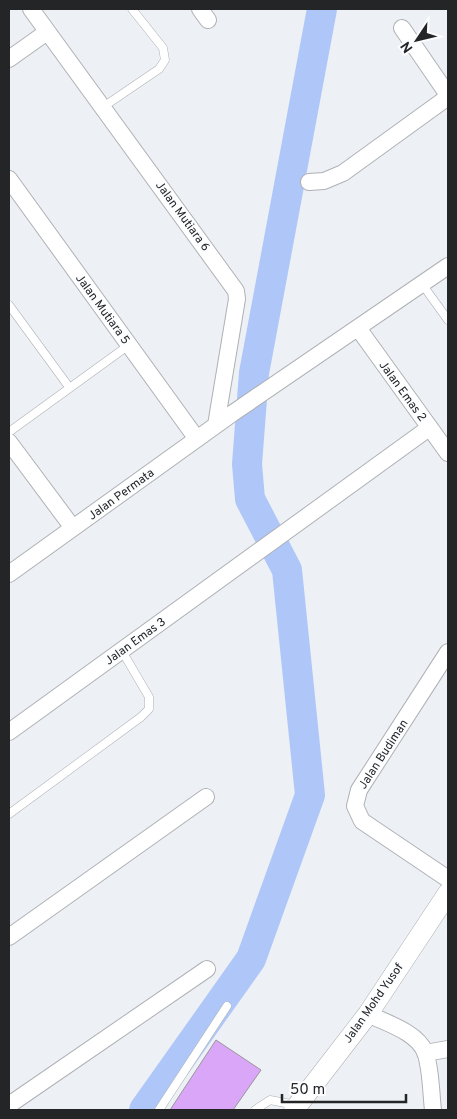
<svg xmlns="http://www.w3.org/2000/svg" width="457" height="1119" viewBox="0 0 457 1119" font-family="Overpass,sans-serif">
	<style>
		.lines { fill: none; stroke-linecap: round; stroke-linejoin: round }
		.river { stroke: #aec7f8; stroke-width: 30 }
		.building { fill: #d9a6f8; stroke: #99969a }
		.service-casing { stroke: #aeb1b5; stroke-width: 9 }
		.minor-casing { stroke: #aeb1b5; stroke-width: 18 }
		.tertiary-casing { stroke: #aeb1b5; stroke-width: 21 }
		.service { stroke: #fff; stroke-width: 8 }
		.minor { stroke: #fff; stroke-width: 16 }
		.tertiary { stroke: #fff; stroke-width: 20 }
		.labels { text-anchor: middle; stroke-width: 4; stroke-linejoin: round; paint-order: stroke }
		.street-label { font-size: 12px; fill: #242526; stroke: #fcfdff }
	</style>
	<rect width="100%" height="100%" fill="#edf0f4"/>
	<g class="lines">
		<path class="river" d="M144 1110 251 959 310 795 287 570 250 499 247 464 254 373 322 9"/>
	</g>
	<path class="building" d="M216 1040 261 1070 233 1110H170Z"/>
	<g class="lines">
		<defs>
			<path id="service" d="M103 107 159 69 165 60 163 48 132 9
				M422 284 448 320
				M9 305 69 387
				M9 432 129 345
				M9 814 141 717 149 709V697L122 651
				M159 1110 227 1006
				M255 1110 270 1100 296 1105"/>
			<path id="minor" d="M31 9 236 291 237 299 216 425
				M200 9 208 20
				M402 28 448 95
				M9 59 47 32
				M9 179 197 439
				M309 182 324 181 343 173 448 97
				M358 328 448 453
				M9 442 73 528
				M9 574 233 413 448 266
				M448 652 359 790 355 806 362 821 448 879
				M9 732 429 428
				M9 937 206 797
				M368 1014C386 1023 417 1032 425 1052 431 1067 431 1094 433 1110
				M425 1053 448 1049
				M9 1105 207 969"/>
			<path id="tertiary" d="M294 1110 368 1014 448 893"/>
		</defs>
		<use href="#service" class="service-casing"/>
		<use href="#minor" class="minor-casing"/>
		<use href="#tertiary" class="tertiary-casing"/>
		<use href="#service" class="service"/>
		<use href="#minor" class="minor"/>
		<use href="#tertiary" class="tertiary"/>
	</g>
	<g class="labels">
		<g class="street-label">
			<text transform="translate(183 216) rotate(54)" y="4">Jalan Mutiara 6</text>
			<text transform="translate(103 309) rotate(54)" y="4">Jalan Mutiara 5</text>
			<text transform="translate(403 391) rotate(54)" y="4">Jalan Emas 2</text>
			<text transform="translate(121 494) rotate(-36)" y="4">Jalan Permata</text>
			<text transform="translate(135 641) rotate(-36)" y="4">Jalan Emas 3</text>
			<text transform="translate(383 754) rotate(-57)" y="4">Jalan Budiman</text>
			<text transform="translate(373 1003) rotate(-55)" y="4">Jalan Mohd Yusof</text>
		</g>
	</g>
	<rect width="457" height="1119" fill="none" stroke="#242526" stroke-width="20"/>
	<g transform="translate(417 40) rotate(235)" stroke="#fcfdff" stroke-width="4" paint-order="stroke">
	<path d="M0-4L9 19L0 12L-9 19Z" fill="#242526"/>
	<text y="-8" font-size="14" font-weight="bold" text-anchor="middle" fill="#242526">N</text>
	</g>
	<path d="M282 1094v8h124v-8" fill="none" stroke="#242526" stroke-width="2.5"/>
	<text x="290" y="1094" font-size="15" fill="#242526" stroke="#fcfdff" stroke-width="4" paint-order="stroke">50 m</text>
</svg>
